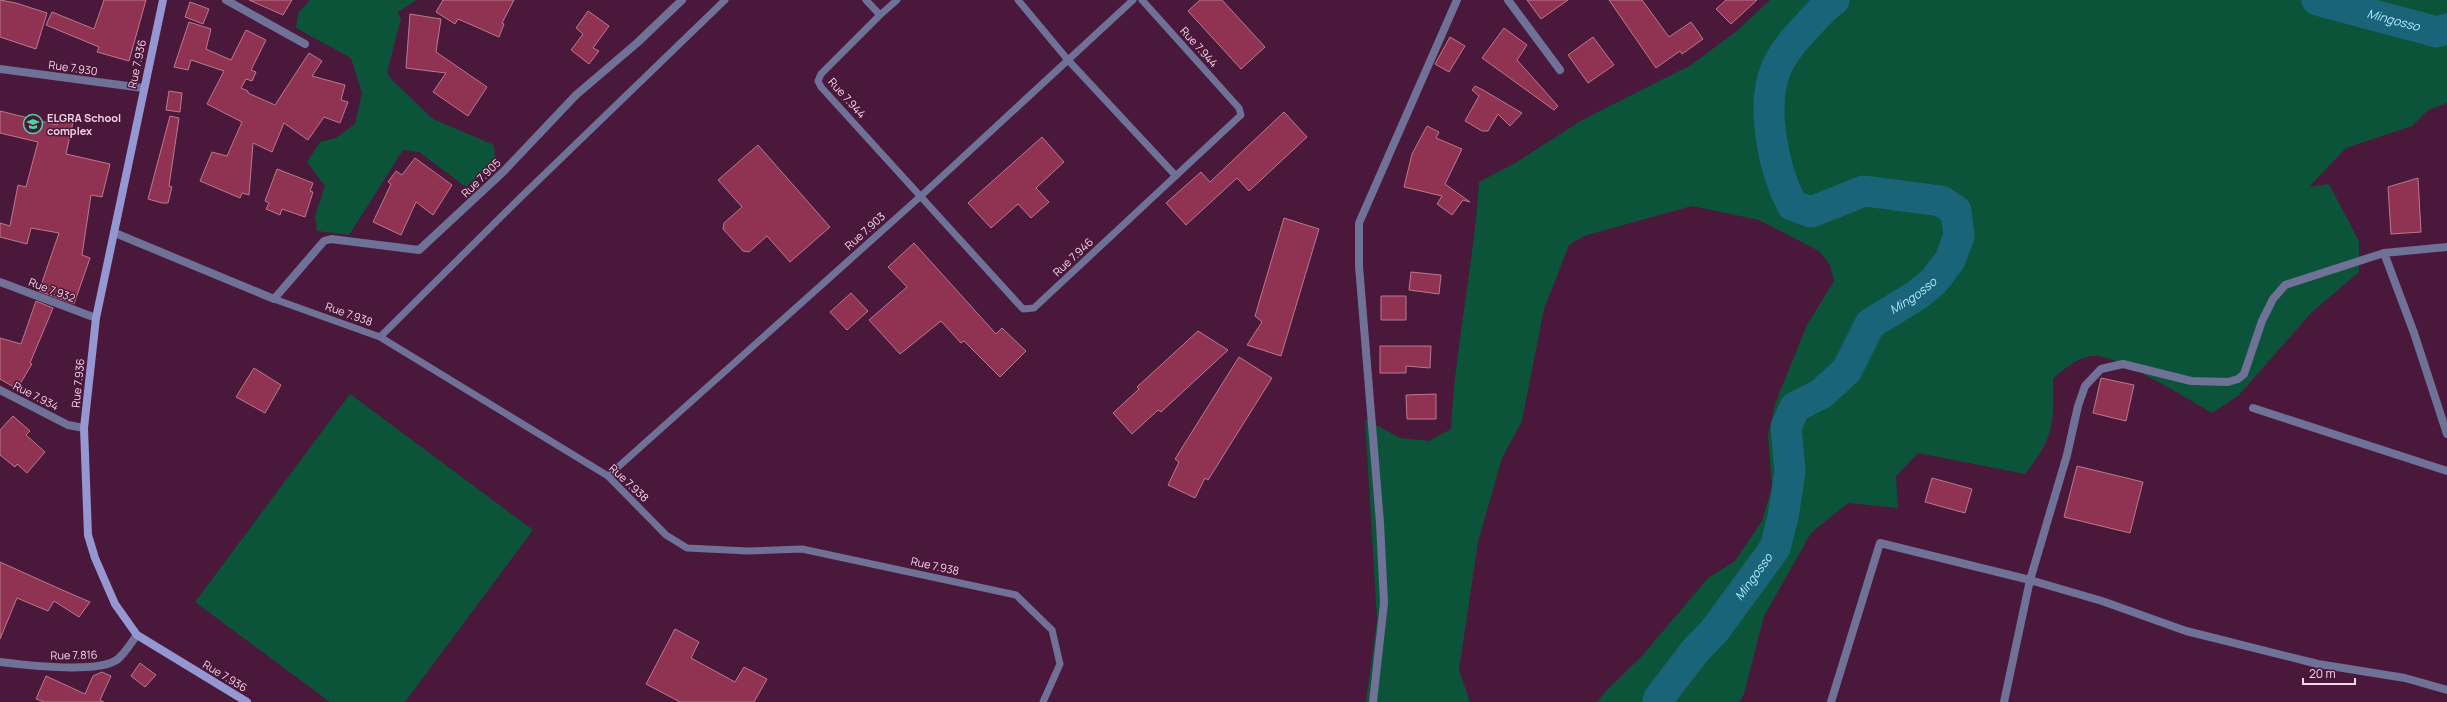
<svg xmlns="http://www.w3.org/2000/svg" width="2447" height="702" viewBox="0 0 2447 702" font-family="Manrope,sans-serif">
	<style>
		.green { fill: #0c5439 }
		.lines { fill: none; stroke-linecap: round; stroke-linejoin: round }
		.river { stroke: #1a647a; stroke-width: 31 }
		.building { fill: #903353; stroke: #bc798b }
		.lane { stroke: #6f7197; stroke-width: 7 }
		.street { stroke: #6f7197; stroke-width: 8 }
		.secondary { stroke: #9597d3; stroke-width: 8 }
		.labels { text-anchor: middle; stroke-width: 3; stroke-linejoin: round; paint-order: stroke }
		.street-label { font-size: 11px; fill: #f5d4e7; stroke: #49183a }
		.poi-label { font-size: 11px; font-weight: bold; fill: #f5d4e7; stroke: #49183a; text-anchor: start }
		.water-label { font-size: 12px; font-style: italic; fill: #b2eaff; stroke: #49183a }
	</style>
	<rect width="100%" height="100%" fill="#49183a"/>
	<path class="green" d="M310 0H417L398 12 401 19 387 72 391 79 433 119 494 145 495 160 466 187 419 152 403 150 349 235 317 231 315 216 325 186 307 162 320 142 336 138 355 124 362 93 351 58 296 28 298 13Z
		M1770 0H2447V103L2428 110 2412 126 2346 148 2309 187 2329 184 2359 241V272L2311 313 2238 396 2212 413C2189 400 2115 353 2092 356 2079 357 2062 370 2053 379 2054 426 2054 437 2025 474L1918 453 1896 476 1898 508 1848 503 1811 533 1764 616 1744 694 1739 702H1597L1606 691 1642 656 1708 578 1735 561 1762 521 1772 487 1768 436 1775 404 1807 325 1834 281 1830 265 1819 251 1759 220 1692 206 1584 236 1569 245 1544 309 1522 421 1502 458 1478 542 1459 670 1470 702H1366L1377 620 1365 419 1400 438 1429 441 1451 429C1455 346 1474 265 1479 182L1517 162 1582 120 1691 65 1738 30Z
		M350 394 533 530 405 702H330L195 602Z"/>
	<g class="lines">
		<g class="river">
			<path id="s1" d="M2317 0 2437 32 2447 29"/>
			<path id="s2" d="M1658 702 1659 698 1695 651 1715 630 1775 548 1783 517 1790 472 1786 427 1795 407 1821 394 1847 370 1870 324 1917 295 1934 281 1950 260 1959 236 1956 211 1941 201 1864 191 1811 212 1792 205C1774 170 1760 107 1776 69 1783 52 1795 39 1808 25 1816 16 1824 7 1834 0"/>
		</g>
	</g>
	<path class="building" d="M0 0 16 3 47 13 36 49 0 37Z
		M104 0H146L129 61 97 52 99 47 46 25 52 12 94 29Z
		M249 0H292L283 15Z
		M443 0H514L502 23 504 24 499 37 458 19 455 24 436 12Z
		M1200 0H1222L1265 47 1241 69 1188 11Z
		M1527 0H1568L1541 19Z
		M1609 0H1642L1669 37 1691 22 1703 39 1682 54 1680 51 1656 68Z
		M1726 0H1757L1731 24 1716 9Z
		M190 2 209 9 203 24 185 17Z
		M588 11 609 26 593 48 599 51 589 64 571 50 583 34 576 28Z
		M410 14 441 19 436 52 487 87 468 116 433 92 446 73 406 68Z
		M189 22 211 29 206 49 231 60 246 30 266 40 251 70 256 72 252 81 246 79 241 88 248 91V93L275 105 309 53 322 61 312 76 345 85 341 100 348 102 340 123 324 117 308 140 284 123 272 152 253 143 249 195 242 193 240 198 200 181 212 152 227 156 242 122 207 104 224 71 191 60 188 70 174 67Z
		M1504 28 1527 45 1517 60 1558 106 1554 110 1482 58Z
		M1450 37 1465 46 1449 72 1435 64Z
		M1593 37 1614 65 1588 83 1568 55Z
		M1475 86 1483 90 1522 113 1510 126 1498 114 1488 131H1482L1465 121 1479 96 1472 90Z
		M169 91 182 93 180 112 166 110Z
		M0 111 57 125 59 119 73 122 66 154 110 164 102 197 91 195 82 255 90 258 74 304 39 291 59 233 31 228 27 244 0 237V223L10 226 18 185 26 187 38 142 0 133Z
		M1284 112 1307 137 1249 191 1237 178 1186 225 1166 203 1201 172 1210 182Z
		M170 116 179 118 169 186 172 187 168 203H162L148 199Z
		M1427 126 1439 132 1436 138 1462 149 1445 184 1470 202 1463 200 1452 215 1437 204 1442 196 1404 187 1412 154Z
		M1042 137 1064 162 1036 188 1049 202 1031 218 1018 204 991 228 968 203Z
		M758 145 830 227 790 262 767 236 749 252 743 251 723 229 724 223 742 207 718 180Z
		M415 158 452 185 433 215 416 202 401 235 373 222 391 184 388 182 396 171 402 175Z
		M277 169 313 183 310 191 313 192 305 217 282 209 280 215 266 209 269 203 265 201Z
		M2418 178 2421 232 2391 234 2388 187Z
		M1284 218 1319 229 1281 356 1247 345 1262 322 1255 316Z
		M914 243 996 334 1002 328 1026 351 1000 377 964 341 961 343 941 321 900 354 869 320 907 287 888 267Z
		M1411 272 1441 275 1439 294 1409 290Z
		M851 293 868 311 847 330 830 312Z
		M1381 296H1406V320H1381Z
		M36 301 53 308 30 363 32 364 17 389 0 379V338L21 344Z
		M1198 331 1228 350 1161 412 1158 410 1132 434 1113 413 1139 389 1137 387Z
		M1380 346H1431L1430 368 1406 366V373H1380Z
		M1239 357 1272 378 1208 480 1205 478 1195 498 1168 485 1179 462 1175 459Z
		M254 368 281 385 265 413 236 397Z
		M2101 378 2134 385 2126 421 2093 413Z
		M1436 394V419H1407L1406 395Z
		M13 416 30 431 26 435 45 452 27 473 17 464 15 467 0 455V430Z
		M2077 466 2143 482 2130 533 2064 517Z
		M1932 478 1972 489 1965 513 1925 502Z
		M0 562 60 589 90 602 79 617 54 601 48 611 17 598 0 639Z
		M675 629 699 642 691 658 735 682 744 667 767 679 754 702H680L646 684Z
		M140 663 156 675 145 687 131 676Z
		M102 672 111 676 100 700 104 702H44L36 699 46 676 85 694 93 676Z"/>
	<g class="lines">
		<path class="lane" d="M866 0 880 15
			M897 0 880 15 821 74 818 81 821 87 1023 309 1034 308 1241 115 1239 108 1142 0
			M1018 0 1068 60 1176 176
			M274 299 380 337 608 476 666 535 687 548 748 551 802 549 1016 595 1052 630 1060 664 1043 702
			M380 337 520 198 725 0
			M608 476 922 195 1133 0"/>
		<path class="street" d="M226 0 305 44
			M1508 0 1560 70
			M0 69 143 88
			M115 233 274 299 324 241 331 239 419 250 503 172 576 95 637 43 682 0
			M2384 253 2414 333 2447 434
			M0 282 96 318
			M0 390 68 425 84 428
			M2253 408 2447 471
			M0 662C24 665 99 674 118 659 125 653 131 643 137 635
			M1373 702 1384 603 1380 523 1359 266V223L1457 0
			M1831 702 1880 543 2030 580 2067 455 2078 406 2085 386 2101 369 2123 364 2191 381 2228 382 2238 379 2244 374 2262 321 2273 299 2285 285 2384 253 2447 247
			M2004 702 2030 580 2102 601 2186 631 2318 664 2405 678 2447 690"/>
		<path class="secondary" d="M163 0 96 318 84 428 88 535 95 558 115 604 137 635 247 702"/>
	</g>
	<defs>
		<symbol id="school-ring" viewBox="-11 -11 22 22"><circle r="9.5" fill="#49183a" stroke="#4bd49b" stroke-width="1.5"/><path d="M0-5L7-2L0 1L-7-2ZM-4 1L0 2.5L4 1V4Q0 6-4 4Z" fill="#4bd49b"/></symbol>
	</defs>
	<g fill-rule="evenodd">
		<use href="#school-ring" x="22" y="113" width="22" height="22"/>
	</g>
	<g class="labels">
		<g class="street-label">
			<text transform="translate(1199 47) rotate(48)" y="4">Rue 7.944</text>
			<text transform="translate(137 64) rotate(-78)" y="4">Rue 7.936</text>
			<text transform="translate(73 68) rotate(8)" y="4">Rue 7.930</text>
			<text transform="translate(847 98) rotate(48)" y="4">Rue 7.944</text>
			<text transform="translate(481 178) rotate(-44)" y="4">Rue 7.905</text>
			<text transform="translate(865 231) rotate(-42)" y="4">Rue 7.903</text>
			<text transform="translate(1073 257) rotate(-43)" y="4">Rue 7.946</text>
			<text transform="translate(52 290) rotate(21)" y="4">Rue 7.932</text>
			<text transform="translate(349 314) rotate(20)" y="4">Rue 7.938</text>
			<text transform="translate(78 383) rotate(-84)" y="4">Rue 7.936</text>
			<text transform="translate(36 396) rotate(27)" y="4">Rue 7.934</text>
			<text transform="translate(629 483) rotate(43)" y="4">Rue 7.938</text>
			<text transform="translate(935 566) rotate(12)" y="4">Rue 7.938</text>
			<text transform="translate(74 655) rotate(-1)" y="4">Rue 7.816</text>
			<text transform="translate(225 676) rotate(31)" y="4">Rue 7.936</text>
		</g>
		<g class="poi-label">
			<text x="47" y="122">ELGRA School<tspan x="47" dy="13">complex</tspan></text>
		</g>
		<g class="water-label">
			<text dy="4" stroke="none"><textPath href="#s1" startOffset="79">Mingosso</textPath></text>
			<text dy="4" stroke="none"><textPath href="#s2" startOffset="506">Mingosso</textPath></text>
			<text dy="4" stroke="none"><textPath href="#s2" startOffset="158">Mingosso</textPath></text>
		</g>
	</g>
	<path d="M2303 678v6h52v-6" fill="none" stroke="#f5d4e7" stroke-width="2"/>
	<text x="2309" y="678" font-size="12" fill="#f5d4e7" stroke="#49183a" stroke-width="3" paint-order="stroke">20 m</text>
</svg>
